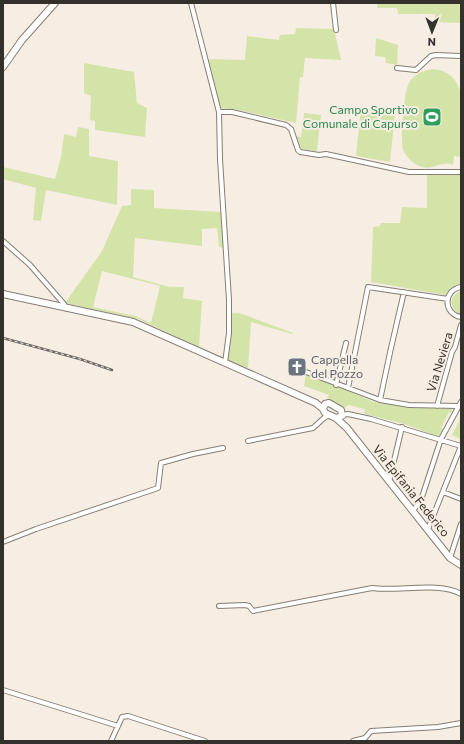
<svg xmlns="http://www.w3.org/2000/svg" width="464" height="744" viewBox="0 0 464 744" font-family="Commissioner,sans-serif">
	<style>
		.green { fill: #d4e4a9; fill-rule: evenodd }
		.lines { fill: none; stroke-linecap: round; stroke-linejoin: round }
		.street-casing { stroke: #857e74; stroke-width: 6 }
		.secondary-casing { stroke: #857e74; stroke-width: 8 }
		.street { stroke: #fff; stroke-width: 4 }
		.secondary { stroke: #fff; stroke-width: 6 }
		.rail-casing { stroke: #6e6a64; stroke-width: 2.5 }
		.rail { stroke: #f6eee3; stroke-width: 1; stroke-dasharray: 3; stroke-linecap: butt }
		.labels { text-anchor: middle; stroke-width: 4; stroke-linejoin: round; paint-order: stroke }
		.leisure-label { font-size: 12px; fill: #27864d; stroke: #f6eee3; text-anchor: end }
		.worship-label { font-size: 12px; fill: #5b616d; stroke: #f6eee3; text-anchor: start }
		.street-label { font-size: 12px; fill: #34312d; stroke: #f6eee3 }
	</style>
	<rect width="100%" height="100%" fill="#f6eee3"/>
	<path class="green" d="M377 3H461V23L435 22V14H398L397 8H377Z
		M296 28 334 29 341 60 305 58 303 77H300L296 123 238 110 219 108 206 59 245 60 247 36 279 40 280 35 295 34Z
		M376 38 398 45 397 65 386 63 385 57 375 56Z
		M84 63 134 72 137 103 147 108 145 137 95 130V121L90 120 91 96 84 93Z
		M432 69C448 70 457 78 461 94V157L454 156 453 165C450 164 447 163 444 164 434 165 429 171 417 165 411 162 406 156 403 150 400 141 404 91 409 83 414 74 422 71 432 69Z
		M361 108 395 113 390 162 356 156Z
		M304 113 321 115 317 151C302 149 299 151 294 136L301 137Z
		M78 127 89 129V156L118 161 117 205 46 190 41 221 33 220 36 188 3 179V167L55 179 61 157 64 134 76 137Z
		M461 174V283C454 285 449 289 445 295L371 282 373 227 380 226 381 223H400L402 207 427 208V175Z
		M131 189 154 190V208L221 212 224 248 219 247 217 228 202 229V246L135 238 133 277 170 287H184L183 298 202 301 199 347 138 319 65 303 102 251 122 206 131 205ZM102 271 160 286 151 323 135 316 93 307Z
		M461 291V314C448 309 449 295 461 291Z
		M230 313H238L245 315 293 333 292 334 251 322 248 368 226 360Z
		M306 373 374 402 412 408H451L452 410 451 413 449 412 441 428 443 429 441 434 437 436 404 424 365 414 364 409 349 405 344 408 333 401H326L329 395 304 386Z
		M461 417V437L460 439 452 435Z"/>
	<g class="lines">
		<defs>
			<path id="street" d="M191 3 219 112 220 159 229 300V333L225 363
				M333 3 336 30
				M397 68 416 70 431 56 436 55 461 56
				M219 112H232L286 125 291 129 298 150 300 152 319 155 326 154 409 172H461
				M3 241 30 265 64 304 65 307
				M461 287C443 290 443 314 461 317
				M306 372 380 400 409 405 458 406
				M336 385 346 343
				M348 388 368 287 448 299
				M380 400 391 348 404 292
				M437 406 452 352 455 347 461 325
				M342 415 348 414 371 419 461 446
				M248 441 313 428 324 418 329 415
				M389 482 402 427
				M443 492 461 499
				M413 511 422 497 441 439 461 402
				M428 529 461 446
				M3 542 36 529 158 488 161 463 193 454 223 448
				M450 558 461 524
				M219 606 245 605 249 606 253 611 372 588C397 592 440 581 461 594
				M3 690 118 726 122 717 128 716 205 741
				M111 741 118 726
				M353 741 365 738 371 731 438 727 461 723"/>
			<path id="secondary" d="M3 67 22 40 55 3
				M3 294 133 322 316 403 323 409
				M329 403 341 410 342 416 336 418 325 413 323 409 325 404Z
				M336 418 347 428 450 558 461 565"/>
		</defs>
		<use href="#street" class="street-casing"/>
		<use href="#secondary" class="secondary-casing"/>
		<use href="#street" class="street"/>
		<use href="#secondary" class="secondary"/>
		<defs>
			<path id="rail" d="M3 338 80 359 112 370"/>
		</defs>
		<use href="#rail" class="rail-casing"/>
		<use href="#rail" class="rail"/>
	</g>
	<defs>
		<symbol id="stadium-square" viewBox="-11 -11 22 22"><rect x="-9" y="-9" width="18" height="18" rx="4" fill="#2e9e5b" stroke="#f6eee3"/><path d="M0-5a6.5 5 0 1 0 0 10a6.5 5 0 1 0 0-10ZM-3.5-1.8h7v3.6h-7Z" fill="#fff"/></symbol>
		<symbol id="church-square" viewBox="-11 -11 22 22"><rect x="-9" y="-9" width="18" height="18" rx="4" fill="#6b7280" stroke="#f6eee3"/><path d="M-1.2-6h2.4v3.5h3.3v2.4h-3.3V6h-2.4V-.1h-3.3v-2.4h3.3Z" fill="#fff"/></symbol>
	</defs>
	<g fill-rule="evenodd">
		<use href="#stadium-square" x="421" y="106" width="22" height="22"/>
		<use href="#church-square" x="286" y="356" width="22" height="22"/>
	</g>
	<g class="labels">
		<g class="leisure-label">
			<text x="418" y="114">Campo Sportivo<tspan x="418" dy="14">Comunale di Capurso</tspan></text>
		</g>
		<g class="worship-label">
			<text x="311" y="364">Cappella<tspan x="311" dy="14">del Pozzo</tspan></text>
		</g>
		<g class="street-label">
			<text transform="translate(440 362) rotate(-73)" y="4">Via Neviera</text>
			<text transform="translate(411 491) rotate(51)" y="4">Via Epifania Federico</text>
		</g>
	</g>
	<rect width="464" height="744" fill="none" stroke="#34312d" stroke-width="8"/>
	<g transform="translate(432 32) rotate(181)" stroke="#f6eee3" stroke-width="3" paint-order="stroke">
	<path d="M0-3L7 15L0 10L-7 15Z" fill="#34312d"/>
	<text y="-6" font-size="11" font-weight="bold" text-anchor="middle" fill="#34312d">N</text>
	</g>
</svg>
